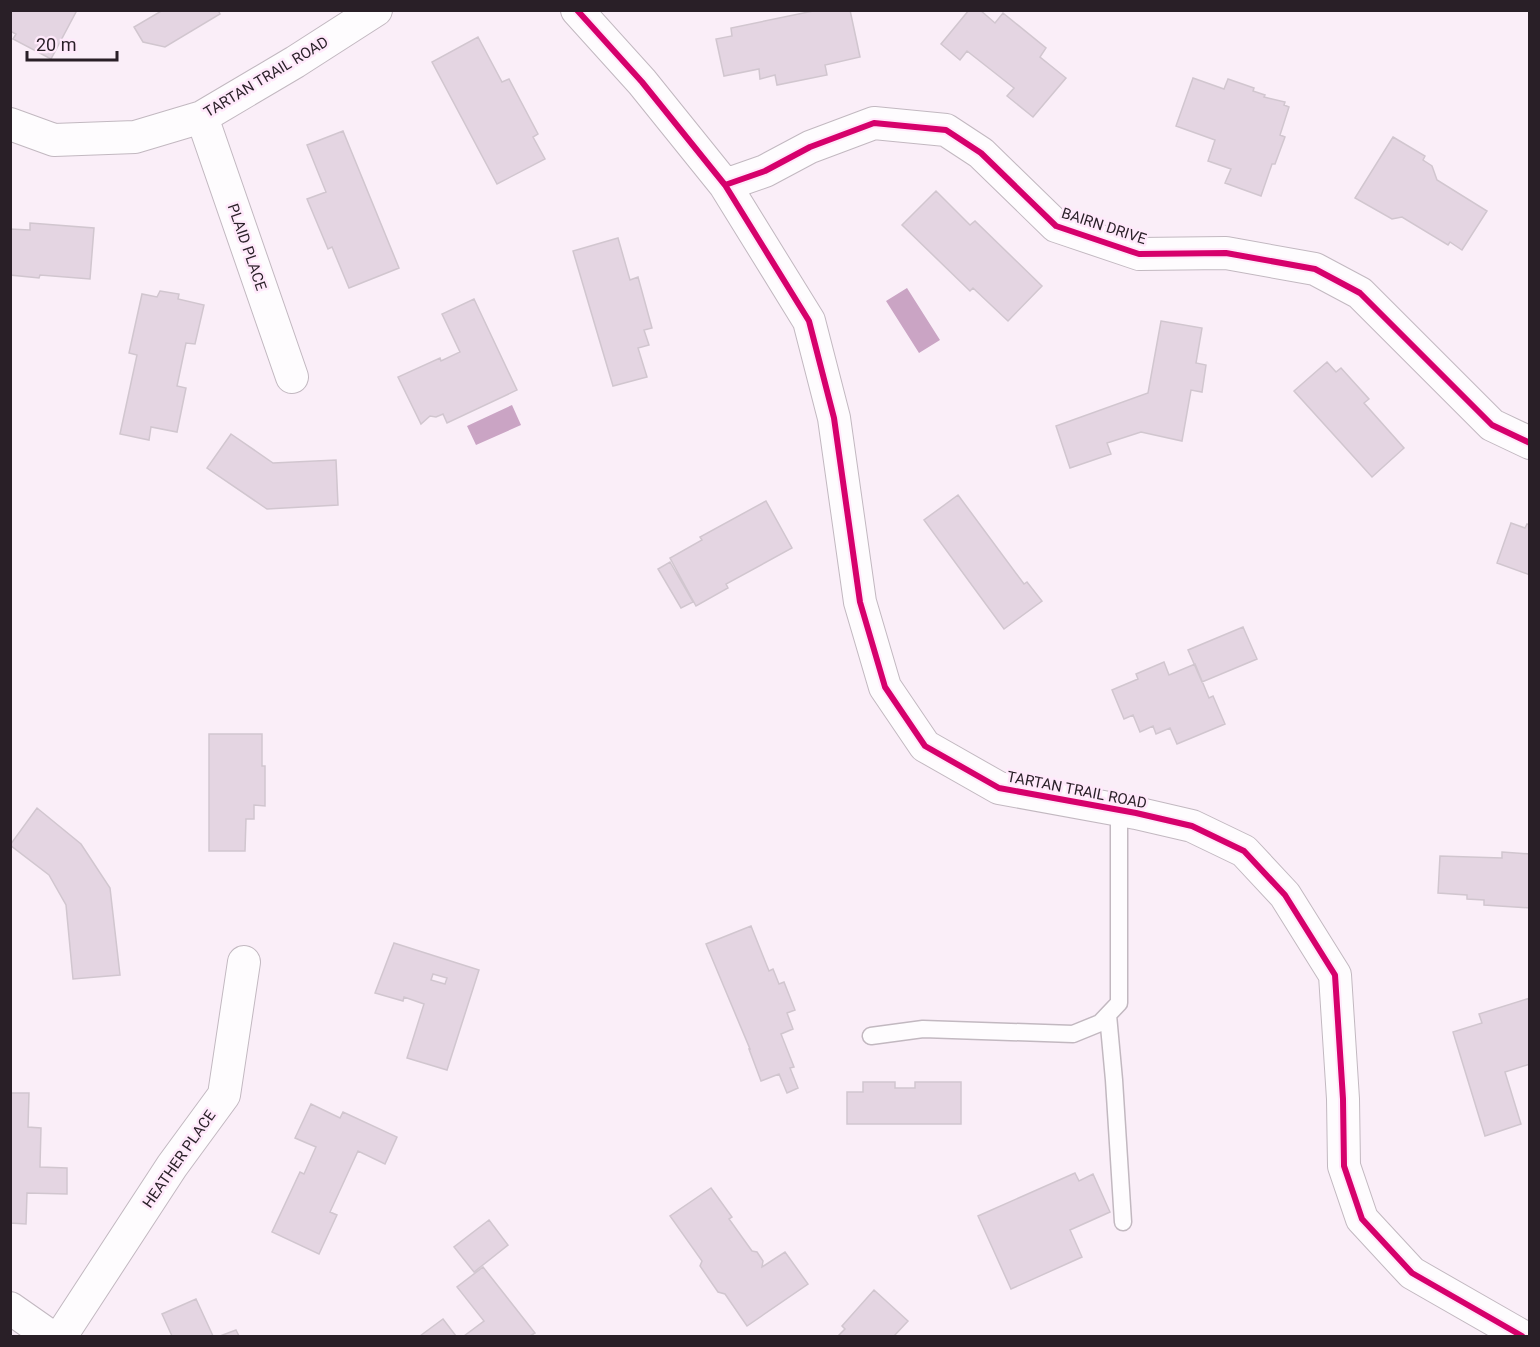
<svg xmlns="http://www.w3.org/2000/svg" width="1540" height="1347" viewBox="0 0 1540 1347" font-family="Roboto,sans-serif">
	<style>
		.water { fill: #caa4c4 }
		.building { fill: #e4d5e2; stroke: #d1c6cf; stroke-width: 1.5; fill-rule: evenodd }
		.lines { fill: none; stroke-linecap: round; stroke-linejoin: round }
		.service-casing { stroke: #c2b8c0; stroke-width: 19 }
		.minor-casing { stroke: #c2b8c0; stroke-width: 34 }
		.service { stroke: #fefcfe; stroke-width: 16 }
		.minor { stroke: #fefcfe; stroke-width: 32 }
		.cycleway-casing { stroke: #ffe9fb; stroke-width: 10 }
		.cycleway { stroke: #d6006c; stroke-width: 6 }
		.labels { text-anchor: middle; stroke-width: 5; stroke-linejoin: round; paint-order: stroke }
		.street-label { font-size: 15px; fill: #291f27; stroke: #ffe9fb }
	</style>
	<rect width="100%" height="100%" fill="#faeef8"/>
	<path class="water" d="M907 288 940 340 919 353 886 301Z
		M512 405 521 425 476 445 467 426Z"/>
	<path class="building" d="M10 10H73L76 12 51 59 13 39 16 34 10 31Z
		M163 10H218L220 14 165 47 143 42 134 27Z
		M818 10H850L860 57 825 65 827 75 777 85 775 75 760 79 759 69 724 76 716 39 732 36 731 28Z
		M969 10H980L995 23 1003 13 1046 48 1040 57 1066 78 1033 117 1007 96 1014 88 967 51 960 60 941 44Z
		M478 37 502 82 509 79 538 134 533 137 545 159 497 184 432 62Z
		M1193 78 1224 89 1228 79 1254 88 1253 91 1265 95 1264 97 1285 102 1284 105 1289 107 1280 135 1285 137 1275 164H1272L1261 196 1225 183 1231 169 1208 161 1215 140 1176 126Z
		M343 131 399 268 349 288 332 247 328 249 307 199 326 192 307 145Z
		M1393 137 1425 156 1423 160 1432 166 1437 180 1487 211 1462 250 1450 242 1448 245 1402 217 1392 219 1355 198Z
		M936 191 970 225 975 221 1042 286 1008 321 973 288 970 291 902 225Z
		M30 223 94 228 90 279 40 275 39 278 10 275V229L30 230Z
		M618 238 630 280 638 277 652 328 644 330 649 345 638 348 647 377 613 386 573 251Z
		M160 291 179 294 178 299 204 305 195 344 186 343 177 386 186 388 177 432 151 427 149 440 120 434 137 355 129 353 142 294 157 297Z
		M474 299 517 390 447 423 443 414 436 417 430 416 421 424 398 377 440 358 441 361 460 352 442 314Z
		M1161 321 1202 328 1196 363 1206 365 1202 392 1191 390 1182 441 1141 432 1107 443 1111 454 1070 468 1056 426 1148 393Z
		M1327 362 1336 372 1341 368 1369 399 1364 403 1404 448 1372 477 1294 391Z
		M231 434 273 463 336 460 338 505 267 509 207 468Z
		M958 495 1024 584 1027 582 1042 601 1004 629 924 520Z
		M766 501 792 548 726 584 728 588 696 606 670 558 702 540 700 537Z
		M1511 523 1525 528 1527 524 1530 525V575L1497 563Z
		M670 562 693 602 681 608 658 569Z
		M1243 627 1257 659 1202 682 1188 650Z
		M1164 662 1169 675 1195 664 1209 698 1213 696 1225 724 1177 744 1170 728 1156 734 1153 726 1140 732 1133 715 1124 719 1112 690 1138 679 1136 674Z
		M209 734H262V766H265V806L254 805V819H246L245 851H209Z
		M37 808 81 844 110 888 120 975 73 979 66 905 49 875 10 845Z
		M1502 852 1530 854V908L1484 905V900L1467 899V895L1438 893 1440 856 1502 858Z
		M751 926 769 971 773 969 779 984 784 982 795 1010 787 1013 793 1029 781 1034 794 1067 790 1068 798 1088 787 1093 779 1074 761 1081 749 1049H750L706 944Z
		M394 943 479 970 447 1070 407 1058 424 1004 404 997 403 1001 375 993ZM433 974 447 978 445 984 431 980Z
		M1530 998V1064L1505 1072 1521 1124 1485 1136 1453 1032 1482 1023 1479 1014Z
		M863 1082H895V1088H915V1082H961V1124H847V1092H863Z
		M10 1093H29L28 1127 41 1128 40 1167 67 1168V1194L27 1193 26 1224 10 1223Z
		M311 1104 340 1118 343 1112 397 1137 385 1164 358 1151 330 1212 337 1215 319 1254 272 1232 300 1172 304 1174 316 1147 295 1138Z
		M1075 1173 1079 1181 1093 1174 1110 1212 1070 1230 1082 1257 1011 1289 978 1216Z
		M711 1188 732 1217 729 1219 752 1251 757 1252 763 1261 762 1267 785 1252 808 1284 747 1326 725 1294 718 1292 700 1266 702 1261 670 1216Z
		M489 1220 508 1245 474 1272 454 1247Z
		M483 1267 535 1333 530 1336H464L484 1321 457 1287Z
		M874 1290 908 1321 894 1336H838L845 1329 842 1326Z
		M196 1299 213 1336H172L162 1314Z
		M443 1319 456 1336H420Z
		M236 1330 239 1336H220Z"/>
	<g class="lines">
		<defs>
			<path id="service" d="M1108 1015 1114 1080 1123 1222
				M871 1036 923 1029 1073 1034 1100 1023 1119 1003V810"/>
			<path id="minor" d="M577 10 642 82 725 185 809 321 834 418 860 602 885 687 925 746 999 788 1136 813 1192 826 1244 851 1285 895 1335 975 1343 1099 1344 1166 1362 1219 1412 1273 1522 1336
				M202 117 292 377
				M10 124 54 140 135 137 202 117 295 62 376 10
				M725 185 765 171 810 147 874 123 946 130 981 153 1056 226 1139 254 1226 253 1315 269 1360 293 1492 425 1530 443
				M10 1308 50 1336
				M61 1336 172 1166 224 1095 244 962"/>
		</defs>
		<use href="#service" class="service-casing"/>
		<use href="#minor" class="minor-casing"/>
		<use href="#service" class="service"/>
		<use href="#minor" class="minor"/>
		<defs>
			<path id="cycleway" d="M577 10 642 82 725 185 809 321 834 418 860 602 885 687 925 746 999 788 1136 813 1192 826 1244 851 1285 895 1335 975 1343 1099 1344 1166 1362 1219 1412 1273 1522 1336
				M725 185 765 171 810 147 874 123 946 130 981 153 1056 226 1139 254 1226 253 1315 269 1360 293 1492 425 1530 443"/>
		</defs>
		<use href="#cycleway" class="cycleway-casing"/>
		<use href="#cycleway" class="cycleway"/>
	</g>
	<g class="labels">
		<g class="street-label">
			<text transform="translate(266 77) rotate(-31)" y="5">TARTAN TRAIL ROAD</text>
			<text transform="translate(1104 226) rotate(18)" y="5">BAIRN DRIVE</text>
			<text transform="translate(247 247) rotate(71)" y="5">PLAID PLACE</text>
			<text transform="translate(1077 790) rotate(11)" y="5">TARTAN TRAIL ROAD</text>
			<text transform="translate(179 1159) rotate(-55)" y="5">HEATHER PLACE</text>
		</g>
	</g>
	<rect width="1540" height="1347" fill="none" stroke="#291f27" stroke-width="24"/>
	<path d="M27 51v9h90v-9" fill="none" stroke="#291f27" stroke-width="3"/>
	<text x="36" y="51" font-size="18" fill="#291f27" stroke="#ffe9fb" stroke-width="4.5" paint-order="stroke">20 m</text>
</svg>
